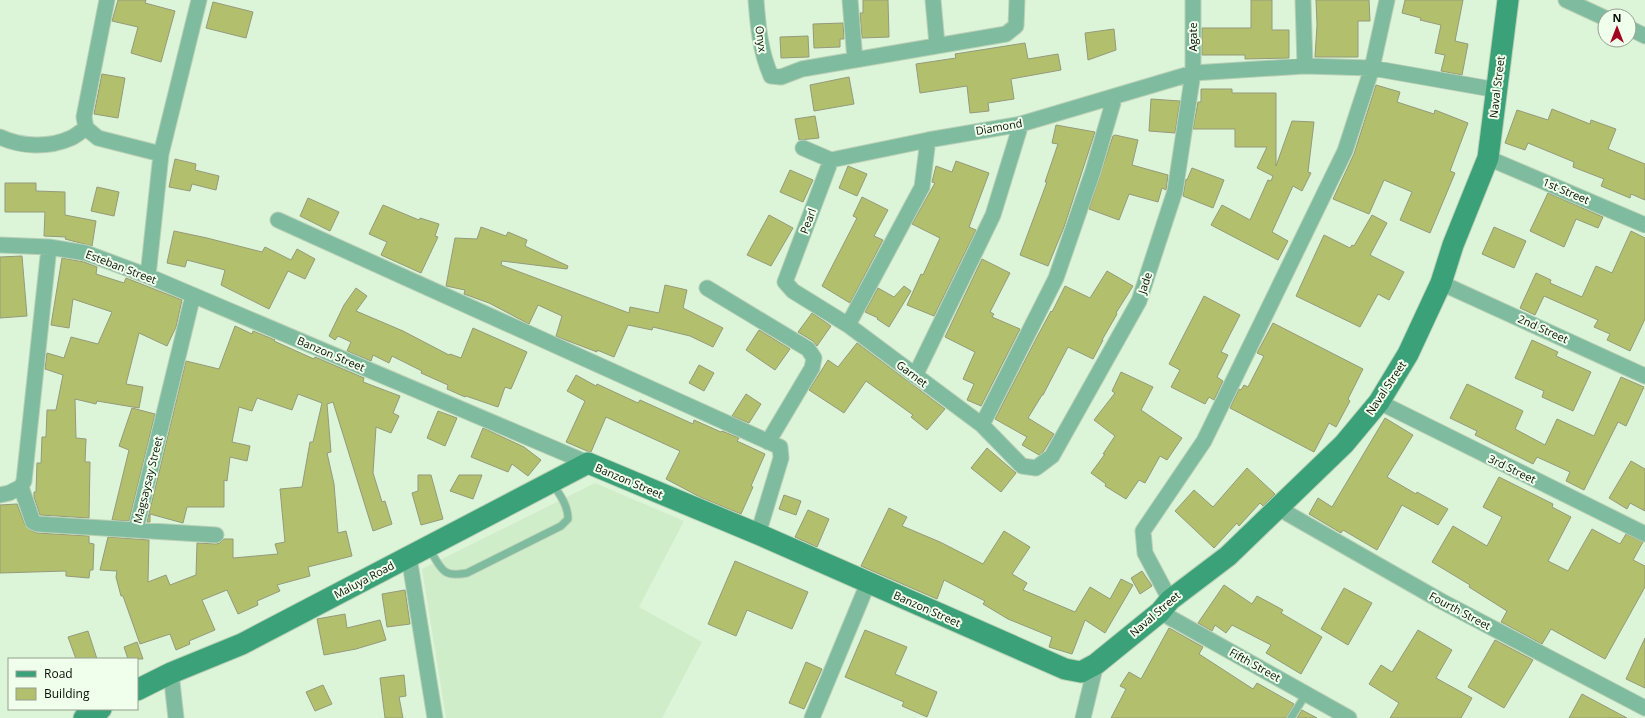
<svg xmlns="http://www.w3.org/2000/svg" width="1645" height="718" viewBox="0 0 1645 718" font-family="'Open Sans',sans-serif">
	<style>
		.built { fill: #d0edc9 }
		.building { fill: #b2c06e; stroke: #949a7a }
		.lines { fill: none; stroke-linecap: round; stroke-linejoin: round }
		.lane-casing { stroke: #bad0b6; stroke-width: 9 }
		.street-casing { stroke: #bad0b6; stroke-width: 17 }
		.secondary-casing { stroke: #bad0b6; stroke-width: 23 }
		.lane { stroke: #7fbb9e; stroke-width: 7 }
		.street { stroke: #7fbb9e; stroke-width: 15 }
		.secondary { stroke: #3ba178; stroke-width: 21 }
		.labels { text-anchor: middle; stroke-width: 4; stroke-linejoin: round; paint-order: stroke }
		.street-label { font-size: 11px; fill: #091007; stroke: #f0feec }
	</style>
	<rect width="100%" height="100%" fill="#dcf4d7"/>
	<path class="built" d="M595 483 684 521 639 607 702 642 662 718H446L422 569Z"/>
	<path class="building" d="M118 0H146L145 3 175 11 161 62 131 53 138 27 112 21Z
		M863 0H888L889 37 862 38 860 13H863Z
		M1251 0H1272V30H1289V58L1245 59V55H1202V28H1251Z
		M1316 0H1369L1370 21H1358V57H1315L1317 25Z
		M1405 0H1463L1455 41 1468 44 1462 75 1441 71 1445 55 1435 53 1441 25 1420 20 1421 18 1402 13Z
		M213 2 253 12 246 38 206 28Z
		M843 23 844 39H840V47L814 48 813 24Z
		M1114 29 1116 50 1088 60 1085 33Z
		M808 36 809 57 781 58 780 37Z
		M1025 43 1028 59 1058 54 1061 70 1011 79 1014 99 988 103 989 111 970 113 967 86 920 93 916 64 956 58 955 54Z
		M102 74 125 78 118 118 94 114Z
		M849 77 854 104 814 111 810 85Z
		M1376 85 1400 92 1397 102 1434 114 1435 110 1468 123 1450 171 1455 173 1430 233 1400 220 1412 192 1384 180 1369 214 1333 199 1354 154Z
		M1201 89H1232V93H1276V166L1292 121 1314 122 1308 172 1311 173 1302 191 1293 186 1272 232 1288 241 1278 260 1211 225 1222 205 1250 220 1268 180 1271 181 1273 176 1257 168 1267 147H1235V129H1193L1198 102H1201Z
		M1151 99 1180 101 1175 133 1149 131Z
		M1552 109 1590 124 1591 120 1616 129 1608 149 1645 164V200L1631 194 1630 198 1601 186 1604 179 1573 167 1574 162 1528 143 1525 150 1505 143 1517 110 1548 120Z
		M815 116 819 138 799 140 795 119Z
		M1056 125 1095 132 1064 227 1048 266 1020 255 1047 182H1045L1058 144 1052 143Z
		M1115 135 1138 140 1132 165 1168 175 1166 190 1162 188 1158 202 1129 194 1119 220 1089 209 1113 136Z
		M175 159 196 164 195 170 219 176 216 190 192 184 190 191 169 187Z
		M956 161 989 173 969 227 976 230 934 316 907 305 921 274 923 275 940 238 912 224 935 183 932 182 936 166 952 172Z
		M848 166 867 174 857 196 839 188Z
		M1192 168 1224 180 1213 208 1183 196 1186 179 1187 180Z
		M790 170 813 180 803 202 780 192Z
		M5 183H36V191L65 192V215L96 221 92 246 65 239 66 237 44 236 45 212H5Z
		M97 187 119 192 114 216 91 211Z
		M1548 193 1603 217 1598 228 1576 219 1564 247 1530 231Z
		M862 197 888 210 874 236 883 240 850 303 822 286 857 218 853 216Z
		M308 198 339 212 330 231 300 216Z
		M383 205 419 220 420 218 439 224 435 236 438 237 421 273 381 255 387 242 369 234Z
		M769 215 793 228 771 266 747 255Z
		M1372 215 1387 223 1370 255 1404 272 1389 300 1378 294 1360 327 1296 296 1324 235 1350 248 1352 245 1354 246Z
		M481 227 506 236 508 232 527 240 525 246 568 266 567 269 502 261 501 265 629 313 630 307 659 313 665 285 687 290 683 308 723 328 713 347 690 336 653 327 652 330 628 325 614 357 597 350V352L563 339 556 336 562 316 538 305 529 324 489 303 464 294 465 290 446 286 455 238 477 239Z
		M1494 227 1526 241 1514 268 1482 254Z
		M174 231 207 238 262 252 265 247 291 260 297 249 315 259 305 279 288 271 269 309 221 285 225 270 187 260 185 267 167 263Z
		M1631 231 1645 238V319L1630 351 1607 340 1610 334 1594 327 1598 320 1544 296 1535 315 1520 308 1536 273 1551 280 1550 283 1582 297 1596 266 1612 273Z
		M22 256 27 316 0 318V257Z
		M62 258 84 262 97 267 96 274 124 283 126 278 182 300 176 327 167 346 139 333 126 384 143 387 139 408 97 401 96 404 75 399 76 438 86 439 85 462H90L89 518 40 515 34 497V492H36L37 463H41L42 437H46L47 410H56L63 375 45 369 47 353 64 358 71 337 98 344 112 312 73 299 69 328 51 325Z
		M982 259 1010 273 990 312 994 314 992 317 1020 329 981 406 967 400 974 384 963 379 975 352 945 337Z
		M1107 271 1133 286 1116 313 1117 314 1102 340H1103L1093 359 1068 347 1043 395H1042L1028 418 1054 434 1043 452 1039 455 1022 445 1027 437 995 419 1037 337 1051 311 1052 312 1065 286 1090 298Z
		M904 286 911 291 889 327 877 319 878 318 865 312 878 288 894 297Z
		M356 288 367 296 356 311 403 331 449 355 450 354 461 358 473 328 527 352 511 389 505 387 498 407 466 396 465 397 447 389 448 385 421 373 422 371 392 356 389 363 373 355 371 361 347 351 351 342 338 336 335 340 329 336 344 305Z
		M1204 296 1240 315 1221 352 1228 355 1217 377 1223 381 1214 400 1209 397 1205 404 1171 387 1180 370 1169 364Z
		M812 313 831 326 817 346 813 341 798 332Z
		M1273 323 1363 369 1348 399 1350 401 1336 427 1329 423 1314 452 1230 408 1239 389 1241 390 1244 385 1248 387 1264 356 1257 353Z
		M235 326 252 334 253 331 275 340 274 341 314 359 315 357 364 378 363 382 400 396 393 413 399 416 391 433 376 427 373 473 382 502 385 501 392 524 373 531 333 402 327 404 331 452 327 453 334 484 338 533 346 531 352 556 308 567 310 576 277 585 280 591 257 601 258 605 238 614 227 590 202 600 215 630 189 641 190 644 176 650 170 634 140 644 123 596H121L116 577 117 571 100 570 108 537 149 540 148 582 166 575 170 585 196 575 197 543 216 544 220 543 224 539H233V558L278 554 275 544 285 542 280 489 302 487 310 442H313L322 403 298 394 292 410 257 398 252 411 239 407 232 442 250 446 247 461 230 457 227 481 224 480V507H187L183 523 150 514V522H147L186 361 219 369Z
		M759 330 790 349 775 370 746 350Z
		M1532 340 1558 352 1556 356 1591 372 1573 411 1542 397 1544 391 1515 378Z
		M857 343 945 409 927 430 911 417 913 415 866 381 844 413 809 390 828 360 838 367Z
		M699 365 714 373 704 391 689 383Z
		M1121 372 1153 387 1141 410 1182 438 1167 460 1160 456 1145 483 1139 480 1126 499 1105 486 1106 484 1091 473 1105 454H1103L1115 436 1094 420 1115 393 1112 391Z
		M576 375 596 386 597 384 638 403 640 400 693 424 694 420 721 432 722 431 739 438 737 441 765 454 751 486 753 487 741 514 700 497 666 479 680 451 606 417 591 452 587 451 566 442 585 401 567 391Z
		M1621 377 1644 387 1626 426 1618 422 1584 490 1566 481 1570 472 1537 457 1533 464 1475 435 1477 431 1450 418 1467 384 1523 411 1515 429 1545 445 1557 419 1594 436Z
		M746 394 761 404 749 423 732 416Z
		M132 408 155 414 129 521 112 520 129 450 119 446Z
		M438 411 457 418 445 446 427 438Z
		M1385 418 1413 435 1387 477 1416 494 1417 492 1448 509 1438 525 1402 505 1377 550 1343 530 1341 533 1309 514 1318 498 1332 507Z
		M483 428 524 447 541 460 528 476 512 464 508 472 471 457Z
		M987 448 1016 473 1001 492 971 468Z
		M1631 461 1645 469V511L1630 503 1627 509 1609 498Z
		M1247 468 1275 494 1263 506 1260 503 1239 526 1237 523 1214 548 1175 511 1194 490 1213 507Z
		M418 475H431L443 519 421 525 412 493 418 491Z
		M459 475H482L473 499 450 491Z
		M1499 477 1553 504 1552 507 1571 517 1548 561 1568 571 1592 529 1620 544 1626 534 1643 542 1633 560 1645 566V587L1605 659 1551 629 1542 644 1505 624 1501 622 1507 611 1469 587 1470 585 1432 562 1453 526 1487 546 1502 517 1483 507Z
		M784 495 801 501 796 515 779 509Z
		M17 504 25 525 30 530 37 533 89 536V543L94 544 93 570H90L89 578 66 576V571L0 573V505Z
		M889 508 907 517 902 526 940 542 983 564 1004 531 1030 547 1012 574 1027 583 1023 590 1075 612 1090 587 1110 599 1121 579 1133 585 1105 633 1085 620 1072 654 1049 647 1052 637 1008 619 983 604 985 601 944 580 937 599 861 566Z
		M808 510 829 519 817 547 795 537Z
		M735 561 808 592 792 629 747 610 736 636 708 624Z
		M1142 571 1152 586 1140 594 1131 578Z
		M1224 585 1252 604 1257 596 1283 610 1281 613 1322 637 1301 674 1266 653 1271 645 1232 625 1226 633 1215 625 1212 631 1198 623Z
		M1344 588 1372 603 1348 645 1321 629Z
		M405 590 410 624 387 627 382 594Z
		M345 614 347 628 380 620 386 640 356 649 324 655 317 619Z
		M1169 628 1203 647 1199 654 1253 689 1257 683 1294 704 1286 718H1111L1126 689 1120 686 1129 672 1141 679Z
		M865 630 907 647 895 674 937 692 927 717 902 706 904 702 845 677Z
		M1418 630 1452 650 1436 678 1472 698 1461 718H1390L1399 703 1369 684 1381 665 1392 672Z
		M88 631 97 659H76L68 637Z
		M1645 638V688L1626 679Z
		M1495 640 1533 660 1504 708 1468 687Z
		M137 642 143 659H128L124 647Z
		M806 662 822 669 804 709 789 703Z
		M404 675 406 696 399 697 403 718H385L380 678Z
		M323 685 332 704 315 711 306 692Z
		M1582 694 1627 718H1569Z
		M1302 710 1317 718H1297Z"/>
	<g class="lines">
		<defs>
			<path id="lane" d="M429 549C442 568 441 578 467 573L561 526 568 519C568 505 560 495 552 483
				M1291 718 1306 694"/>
			<path id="street" d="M107 0 84 117 86 128 98 138 161 154
				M756 0C758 26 760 51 771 76L781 77 802 69 1006 34 1016 26 1017 0
				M850 0 855 60
				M933 0 937 44
				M1303 0 1305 66
				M1566 0 1605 18
				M1629 28 1645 36
				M0 137C21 147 49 148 71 138 76 136 81 131 86 128
				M803 148 831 160 928 140 1021 124 1193 73 1305 66 1372 68 1497 90
				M1488 158 1645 225
				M831 160 785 282 793 291 848 325 982 425 1022 466 1036 468 1052 456 1139 301 1175 191 1193 73V0
				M278 220 780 447 781 458 758 534
				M0 245 49 247 86 253 148 276 588 463
				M148 276 161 154 199 0
				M1441 283 1645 376
				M707 288 808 349 814 358 812 368 768 442
				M848 325 922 187 928 140
				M915 376 993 215 1021 124
				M1379 402 1645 534
				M982 425 1056 278 1093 171 1115 96
				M21 487 24 481 49 247
				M21 487 33 522 38 524 216 535
				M0 495 9 493 21 487
				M1278 508 1441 601 1645 708
				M136 529 193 295
				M409 557 435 718
				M1170 600 1145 553 1143 531 1204 441 1345 151 1372 68 1387 0
				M1160 612 1349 718
				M171 673 176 718
				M812 718 868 583
				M1083 718 1096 664"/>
			<path id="secondary" d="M137 690 171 673 242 644 588 463 758 534 1065 669 1081 672 1096 664 1160 612 1170 600 1228 556 1344 444 1379 402 1408 354 1441 283 1453 245 1488 158 1508 0
				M84 718 101 709"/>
		</defs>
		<use href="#lane" class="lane-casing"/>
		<use href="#street" class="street-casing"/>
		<use href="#secondary" class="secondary-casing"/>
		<use href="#lane" class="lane"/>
		<use href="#street" class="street"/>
		<use href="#secondary" class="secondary"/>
	</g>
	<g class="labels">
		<g class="street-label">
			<text transform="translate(1193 37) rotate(-90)" y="4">Agate</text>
			<text transform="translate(761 39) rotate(82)" y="4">Onyx</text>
			<text transform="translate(1497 87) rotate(-83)" y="4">Naval Street</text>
			<text transform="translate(999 127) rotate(-10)" y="4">Diamond</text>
			<text transform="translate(1566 191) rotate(23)" y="4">1st Street</text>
			<text transform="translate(808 221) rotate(-70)" y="4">Pearl</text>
			<text transform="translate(121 267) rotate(21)" y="4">Esteban Street</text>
			<text transform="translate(1145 283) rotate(-72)" y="4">Jade</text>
			<text transform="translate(1543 329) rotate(24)" y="4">2nd Street</text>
			<text transform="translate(331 354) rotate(23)" y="4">Banzon Street</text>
			<text transform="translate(912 374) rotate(37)" y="4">Garnet</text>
			<text transform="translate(1386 388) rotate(-56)" y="4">Naval Street</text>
			<text transform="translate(1512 469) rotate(26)" y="4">3rd Street</text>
			<text transform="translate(148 480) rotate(-76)" y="4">Magsaysay Street</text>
			<text transform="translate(629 481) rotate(23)" y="4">Banzon Street</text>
			<text transform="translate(364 580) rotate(-28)" y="4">Maluya Road</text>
			<text transform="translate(927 609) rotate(24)" y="4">Banzon Street</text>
			<text transform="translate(1460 611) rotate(28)" y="4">Fourth Street</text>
			<text transform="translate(1155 614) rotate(-41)" y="4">Naval Street</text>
			<text transform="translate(1255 665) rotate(29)" y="4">Fifth Street</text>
		</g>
	</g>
	<rect x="8" y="658" width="130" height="52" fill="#f0feec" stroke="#949f90"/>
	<rect x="16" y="671" width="20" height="6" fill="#3ba178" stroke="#949f90"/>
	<text x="44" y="678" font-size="12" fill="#091007">Road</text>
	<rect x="16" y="688" width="20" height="12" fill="#b2c06e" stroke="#949f90"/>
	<text x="44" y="698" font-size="12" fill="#091007">Building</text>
	<g transform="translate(1617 28)"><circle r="19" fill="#f0feec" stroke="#949f90"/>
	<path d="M0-3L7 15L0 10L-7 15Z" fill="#a2041f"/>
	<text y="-6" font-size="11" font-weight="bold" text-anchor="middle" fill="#091007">N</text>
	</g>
</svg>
